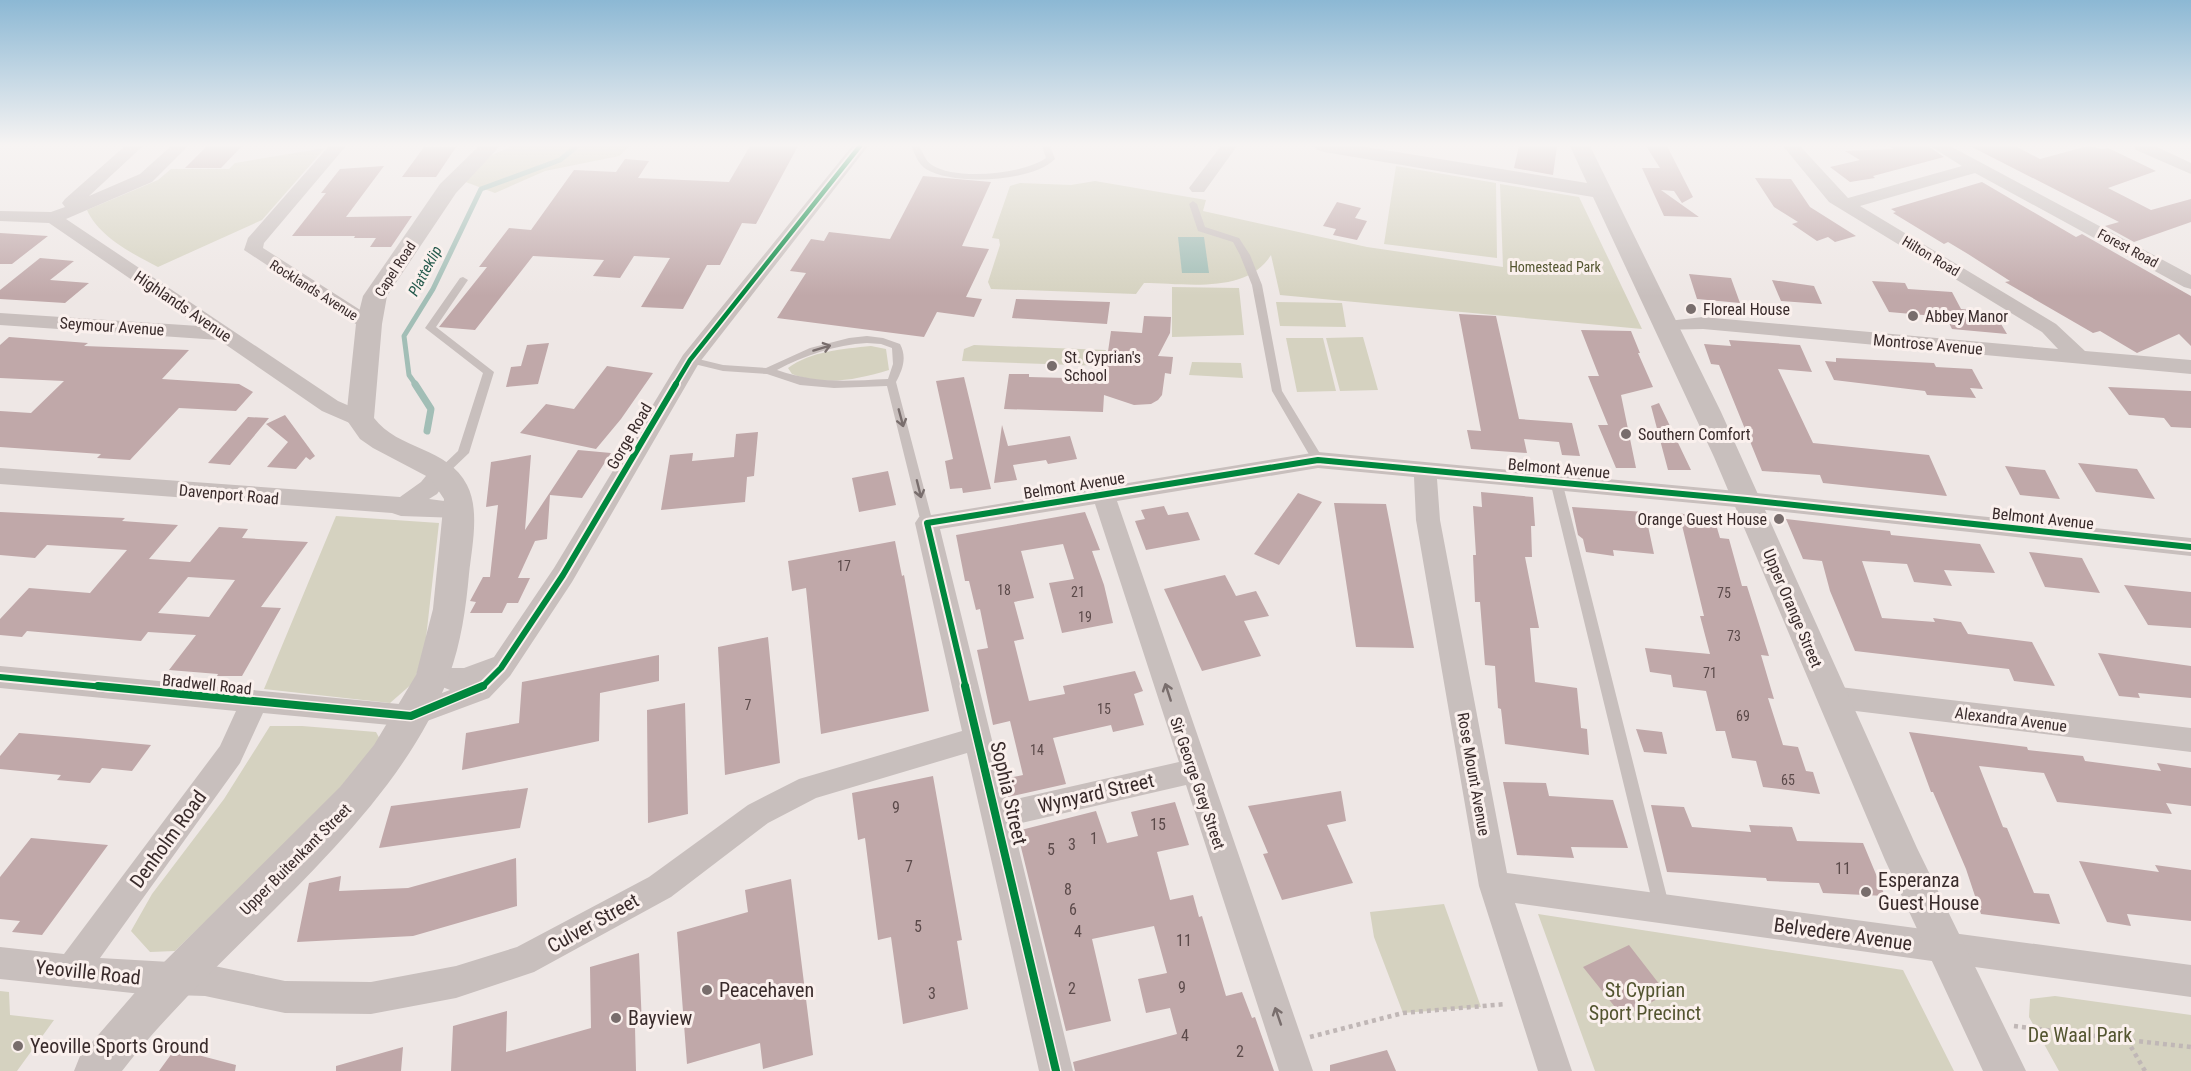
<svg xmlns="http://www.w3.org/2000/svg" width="2191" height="1071" viewBox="0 0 2191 1071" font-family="'Roboto Condensed',sans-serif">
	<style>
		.green { fill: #d5d2c0 }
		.water { fill: #a2beb6 }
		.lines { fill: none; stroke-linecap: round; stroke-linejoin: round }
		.stream-far1 { stroke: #a2beb6; stroke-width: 5 }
		.stream { stroke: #a2beb6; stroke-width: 7 }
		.building { fill: #c0a8a9; fill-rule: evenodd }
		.path { stroke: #c0b7b6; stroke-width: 4.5; stroke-dasharray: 4 4; stroke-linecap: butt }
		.service { fill: #c8bfbd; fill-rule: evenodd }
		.minor { fill: #c8bfbd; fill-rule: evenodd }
		.tertiary { fill: #c8bfbd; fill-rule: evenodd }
		.cycleway-far2-casing { stroke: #faf0ed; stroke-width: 8 }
		.cycleway-far1-casing { stroke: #faf0ed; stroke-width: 10 }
		.cycleway-casing { stroke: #faf0ed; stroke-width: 11 }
		.cycleway-far2 { stroke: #00873e; stroke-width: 4.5 }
		.cycleway-far1 { stroke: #00873e; stroke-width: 6 }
		.cycleway { stroke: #00873e; stroke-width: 8 }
		.oneway { stroke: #796e6d }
		.poi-dot { fill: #786d6c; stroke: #faf0ed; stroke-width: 2 }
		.labels { text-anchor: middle; stroke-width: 6; stroke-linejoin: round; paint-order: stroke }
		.far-street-label { font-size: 14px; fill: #392b2b; stroke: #faf0ed }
		.far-park-label { font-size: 14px; fill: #535530; stroke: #faf0ed }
		.number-label { font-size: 14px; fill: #5b4a4a }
		.far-water-label { font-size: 15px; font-style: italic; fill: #23584b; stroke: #faf0ed }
		.street-label { font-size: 16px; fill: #392b2b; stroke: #faf0ed }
		.poi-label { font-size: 16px; fill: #392b2b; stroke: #faf0ed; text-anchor: start }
		.near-number-label { font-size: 16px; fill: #5b4a4a }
		.near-street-label { font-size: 20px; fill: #392b2b; stroke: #faf0ed }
		.near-poi-label { font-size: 20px; fill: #392b2b; stroke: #faf0ed; text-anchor: start }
		.near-park-label { font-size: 20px; fill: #535530; stroke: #faf0ed }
	</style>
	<rect width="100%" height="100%" fill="#eee7e5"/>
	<path class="green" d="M513 146H630L619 156 545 171 495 193 463 181 480 160Z
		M325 148 262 220 158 267C133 254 99 237 87 210L158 180 171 169H229L235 163Z
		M1396 166 1496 183 1497 258 1384 244Z
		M1095 181 1206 200 1203 211 1367 247 1503 267 1500 184 1579 197 1642 329 1280 295 1271 255C1246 295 1184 283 1144 283L1136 294 991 289 988 282 1000 245 999 239 992 238 1010 186 1020 183 1071 185Z
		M1172 287 1239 288 1244 335 1172 337Z
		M1276 302 1342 303 1346 327 1280 326Z
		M1363 337 1378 390 1340 391 1326 338Z
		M1286 338H1323L1336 391 1297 392Z
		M974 345 1106 350 1105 366 962 361 964 349Z
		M871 346 886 349 889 370C856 380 825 386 792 374L788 368C811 351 843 349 871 346Z
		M1192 362 1241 363 1243 378 1189 375Z
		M336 516 439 523 425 647 414 682 390 703 264 689Z
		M270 726H302L376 732 382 743 372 759 175 951 150 952 131 931 152 894 224 799Z
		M1444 904 1481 1007 1403 1013 1374 937 1370 912Z
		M1538 914 1903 970 1954 1071H1595Z
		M0 991 9 992 10 1015 54 1020 17 1071H0Z
		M2055 996 2191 1015V1071H2059L2029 1017 2030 999Z"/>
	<path class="water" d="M1178 237H1204L1209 273H1182Z"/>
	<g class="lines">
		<path class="stream-far1" d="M416 385 409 375 404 336 433 289 481 189 560 160 577 146"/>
		<path class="stream" d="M415 384 431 409 427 431"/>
	</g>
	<path class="building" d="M207 146H242L221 168H185Z
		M750 146H798L756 224 742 223 720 265H707L683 309 641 307 670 258 634 256 620 278 593 276 604 260 533 256 475 330 439 327 487 267H479L509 228 531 230 574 170 616 172 625 159 649 161 638 178 729 182Z
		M1519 146H1557L1553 175 1514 168Z
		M1646 146H1667L1693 197 1682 203 1674 191 1661 190 1699 217 1664 216 1642 168H1660Z
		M1889 146H1928L1944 157 1873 176 1875 178 1850 182 1830 167 1860 160 1845 151 1894 149Z
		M1970 146H2015L2040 159 2088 146 2103 149 2108 148 2156 171 2108 188 2151 210 2191 199V222L2134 242 2105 226 2119 222Z
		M424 147H456L436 177H402Z
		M384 166 346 217 412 216 391 247H370L376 238H354L355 236H292L326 193H321L340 169Z
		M923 176 991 182 962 246 989 249 966 297 982 299 974 317 937 312 924 337 777 318 806 273 790 271 811 239 824 241 829 232 890 239Z
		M1755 178 1791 179 1810 207 1856 236 1835 242 1828 237 1817 241 1792 224 1798 222 1774 207Z
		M1982 182 2076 237 2082 234 2191 296V346L2179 334 2137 353 2100 331 2093 333 2005 282 2010 281 1968 254 1948 242 1944 244 1893 213 1896 212 1891 209Z
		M1337 202 1361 208 1355 218 1367 221 1357 240 1333 235 1336 229 1323 226Z
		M0 233 48 236 12 264H0Z
		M40 258 74 261 50 280 89 283 65 303 0 299V290Z
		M1689 274 1731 278 1740 303 1697 299Z
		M1772 280 1814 286 1822 304 1781 301Z
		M1872 281 1905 283 1908 289 1952 292 1961 309 1994 312 2007 334 1952 329 1946 317 1889 312Z
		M1016 299 1110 302 1107 324 1012 318Z
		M1459 314 1496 316 1519 419 1572 423 1580 456 1562 455 1559 442 1524 439 1527 453 1471 449 1467 430 1481 431Z
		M1144 316 1171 317 1170 333 1158 356 1173 357 1171 374 1165 373 1162 395 1158 400 1151 404 1134 405 1104 395 1103 412 1004 409 1009 374H1029V377L1104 379 1111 331 1142 333Z
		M1581 330 1631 331 1640 353H1638L1653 387 1621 395 1636 468H1616L1598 425H1608L1588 376H1599Z
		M9 337 88 343 84 346 189 350 162 379 239 384 253 392 236 411 179 408 130 460 97 458 101 454 0 447V411L31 413 64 381 0 378V345Z
		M1729 340 1800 345 1812 372 1778 369 1813 443 1929 455 1947 496 1823 483 1820 475 1762 471 1719 365 1711 364 1704 344 1731 346Z
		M549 343 538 384 506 387 511 367 521 366 527 345Z
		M1836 358 1934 363 1936 367 1972 369 1983 389 1970 388 1976 398 1927 395 1925 391 1834 380 1825 361 1836 362Z
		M607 366 653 373 621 419 596 449 520 433 546 404 574 409Z
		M964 377 991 489 963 493 962 488 950 489 945 461 953 459 936 381Z
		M2108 387 2191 391V428L2171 427 2164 418 2129 415Z
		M1659 403 1691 470H1668L1651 406Z
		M285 415 315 456 310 460 306 457 296 469 267 467 288 442 266 424Z
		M248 417 269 418 230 465 208 463Z
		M1002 425 1008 446 1070 436 1077 459 1048 464 1046 460 1013 465 1017 480 994 483Z
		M758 432 754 476 747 477 745 502 661 510 670 455 693 453 692 461 734 457 736 434Z
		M578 450 611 453 582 498 550 495 547 539 535 541 518 578H530L518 603H507L502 613H470L476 602 470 601 483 577H490L498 505 486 507 491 462 531 455 525 530Z
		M2078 463 2137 469 2155 499 2096 492Z
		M2005 466 2045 470 2060 499 2020 495Z
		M888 471 896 505 859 512 852 478Z
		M1481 492 1533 497 1535 526H1531L1532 557H1525L1539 628H1530L1535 682 1577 688 1581 728 1587 729 1589 755 1505 744 1501 709 1498 708 1495 666 1485 665 1480 602H1475L1473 555H1476L1473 506 1482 507Z
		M1298 493 1322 502 1279 565 1254 554Z
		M1334 503 1386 504 1414 648 1356 647Z
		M1164 506 1168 515 1188 512 1200 540 1146 550 1135 521 1145 519 1141 510Z
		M1572 507 1645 512 1654 554 1613 550 1614 556 1586 552 1583 539 1578 535Z
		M0 512 125 518 122 521 178 525 149 559 190 562 219 527 248 529 242 538 308 542 261 607 281 608 242 676H217L218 674 169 670 196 635 148 632 141 641 27 631 22 637 0 635V619L29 588 90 593 127 550 47 545 35 558 0 555ZM188 577 235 580 209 617 158 613Z
		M1085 512 1100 550 1092 551 1104 585 1113 623 1062 633 1049 583 1074 579 1063 544 1021 551 1034 598 1014 602 1024 639 1014 641 1029 701 1065 694 1063 686 1135 671 1143 691 1134 694 1144 725 1113 732 1111 725 1053 738 1066 784 1008 797 1004 779 1023 775 1010 721 993 725 977 650 988 648 980 609 976 610 969 581H965L956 535Z
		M1679 513 1715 521 1720 538 1729 539 1742 586H1747L1769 656 1761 655 1774 699 1768 698 1783 745 1798 747 1806 771 1813 772 1820 794 1763 787 1756 761 1732 758 1725 731H1716L1706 691 1673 687 1671 675 1650 672 1645 648 1710 654 1700 616H1704Z
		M1786 519 1890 531 1891 535 1980 544 1995 573 1944 570 1952 586 1914 582 1907 564 1862 561 1882 618 1935 622 1933 618 1961 622 1968 634 2032 642 2055 686 2014 681 2009 669 1855 651 1830 591 1822 561 1803 559Z
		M895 541 902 576 904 575 929 711 821 734 806 588 792 591 788 561Z
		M2029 552 2082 558 2100 593 2045 587Z
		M1225 575 1236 596 1256 591 1269 616 1244 621 1261 656 1202 671 1164 589Z
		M2124 585 2191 592V628L2148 625Z
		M768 637 780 763 725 775 718 647Z
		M2098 653 2191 666V698L2138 693 2140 698 2119 696Z
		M659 655V681L600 693 599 741 462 770 466 733 519 723 522 682Z
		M685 703 688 814 648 823 647 710Z
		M1636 729 1662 732 1667 754 1644 752Z
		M1909 732 2027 747 2028 750 2083 756 2085 761 2161 771 2157 763 2191 768V806L2166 803 2172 814 2057 802 2044 773 1979 766 2003 827 2007 828 2034 893 2049 894 2060 924 1981 914 1966 869 1933 792H1931Z
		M19 733 78 738 151 745 132 771 102 768 90 783 57 780 61 775 0 769V756Z
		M933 776 962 940 957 941 968 1009 903 1024 891 937 878 940 865 838 858 840 852 793Z
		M1503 782 1546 783 1549 796 1613 800 1628 848 1571 847 1574 858 1517 855Z
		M528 788 520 828 379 848 391 806Z
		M1341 791 1346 821 1327 825 1353 883 1282 900 1263 854 1268 853 1248 806Z
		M1175 802 1189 845 1157 852 1170 900 1193 895 1199 917 1202 916 1226 996 1242 992 1252 1018 1255 1017 1274 1071H1075L1073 1062 1177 1034 1170 1008 1146 1013 1138 979 1167 973 1154 926 1092 939 1111 1021 1066 1031 1017 831 1096 811 1107 843 1138 836 1131 812Z
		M1651 805 1684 807 1692 827 1751 832 1749 825 1792 827 1797 841 1863 843 1885 896 1823 893 1819 883 1767 881 1766 878 1667 872Z
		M31 838 108 845 42 935 12 932 20 921 0 919V877Z
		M516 858 517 906 413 936 297 942 309 883 341 876 339 891 408 888Z
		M2079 861 2159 872 2155 865 2191 870V921L2127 914 2131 926 2107 922Z
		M791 879 813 1055 763 1069 760 1043 687 1064 677 932 748 912 745 890Z
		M1629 945 1667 994 1623 1017 1583 967Z
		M639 953 642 1026 635 1027 636 1071H451L453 1026 507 1011 506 1052 591 1028 590 967Z
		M403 1047 401 1071H336V1066Z
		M175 1049 236 1065 235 1071H159Z
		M1387 1050 1396 1071H1330V1065Z"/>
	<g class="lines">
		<path class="path" d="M2014 1026 2127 1040
			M1310 1037 1403 1013 1506 1004
			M2145 1071 2127 1040 2191 1047"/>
		<path class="service" d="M911 146H919C923 152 925 161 932 165 956 181 1024 174 1046 158L1042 146H1050L1055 159C1033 182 953 186 926 169 918 164 915 154 911 146Z
			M1193 201 1197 204 1205 227 1239 238 1250 255 1262 285 1282 391 1324 460 1322 463H1314L1272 391 1252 285 1240 255 1233 242 1198 231 1189 204Z
			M463 277 468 280 436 327 494 372 469 453 447 474 443 475 437 471 458 451 483 373 425 328 460 278Z
			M867 336 883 338 900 344C907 357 903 369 896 382L933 523 931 526H923L921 523 887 386 834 388 800 385 767 374 723 371 686 362 685 360 690 357 723 365 766 368 810 348 849 338ZM867 343 881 344 892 348 893 364 888 379C846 381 818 384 777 370 805 355 835 345 867 343Z
			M1556 477 1562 481 1670 909 1667 914 1662 916 1657 914 1654 909 1550 481Z"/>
		<path class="minor" d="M125 146H143L89 196 140 174 171 146H188L152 182 66 219 338 401 368 414 371 419 368 424 360 426 352 424 322 411 219 340 0 325V313L199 326 49 223 0 221V211L51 212 65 207 62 203 65 199Z
			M329 146H346L264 243 263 248 376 320 379 324 376 328H362L244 250 248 238Z
			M852 146H868L699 363 572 582 510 676 489 698 411 727 263 713 240 763 100 958 205 964 285 981 371 982 456 966 517 947 649 877 748 805 799 779 962 731 915 523 919 517 1318 452 1747 492 2191 538V556L1747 508 1437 479 1440 520 1507 873 2191 965V997L1515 903 1572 1071H1538L1479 886 1416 520 1414 477 1318 468 1117 501 1313 1071H1279L1186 785 1013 825 1073 1071H1039L967 753 816 798 768 823 671 897 534 972 456 998 371 1014 285 1013 205 996 142 994 0 979V947L64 954 220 746 236 711 0 688V666L410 705 450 690 425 680 421 672 425 664 434 661 449 668H464L494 657 554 568 683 355ZM1095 504 1179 762 1007 801 940 529Z
			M1221 146H1237L1204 192H1192L1189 188Z
			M1783 146H1800L1848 198 1962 166 1930 146H1950L2191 275V289L2184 287 1975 173 1860 206 2056 324 2085 351 2191 360V374L1703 329 1659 330 1656 326 1659 322 1703 317 2058 349 2042 332 1829 202Z
			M2134 146H2155L2191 163V174L2136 150Z
			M443 463 451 465 454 471 437 494 429 499 467 504 471 510 467 516 459 518 401 516 392 513 0 484V468L400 497 421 482 435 465Z
			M1831 686 2191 728V752L1831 708 1821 705 1817 697 1821 689Z"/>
		<path class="tertiary" d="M479 146H500L456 193 387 296 382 324 374 418C398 450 448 447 467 485 480 510 472 546 469 574 466 608 461 643 449 676 391 829 222 942 122 1071H74L80 1056 145 981 340 787 374 745 416 675 433 609 444 499 430 478 373 448 360 439 346 419 356 324 363 296 440 184Z
			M1314 146H1360L1587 183 1570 146H1590L1721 412 1917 848 2026 1071H1983L1885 860 1714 457 1593 197 1324 152 1317 150Z"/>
		<defs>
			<path id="cycleway-far2" d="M675 385 690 360 860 146"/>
			<path id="cycleway-far1" d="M0 677 114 688
				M481 688 501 668 563 575 676 384
				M966 688 927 523 1318 460 1747 500 2191 547"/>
			<path id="cycleway" d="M98 686 411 716 483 686
				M965 686 1056 1071"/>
		</defs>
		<use href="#cycleway-far2" class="cycleway-far2-casing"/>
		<use href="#cycleway-far1" class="cycleway-far1-casing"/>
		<use href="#cycleway" class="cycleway-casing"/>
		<use href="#cycleway-far2" class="cycleway-far2"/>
		<use href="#cycleway-far1" class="cycleway-far1"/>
		<use href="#cycleway" class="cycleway"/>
	</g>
	<defs><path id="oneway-shaft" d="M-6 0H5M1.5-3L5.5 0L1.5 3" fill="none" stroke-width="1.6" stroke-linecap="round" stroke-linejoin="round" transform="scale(1.5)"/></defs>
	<g class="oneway">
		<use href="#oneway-shaft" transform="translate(822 348) rotate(-17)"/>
		<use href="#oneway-shaft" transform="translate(901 418) rotate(75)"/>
		<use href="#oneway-shaft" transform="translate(919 489) rotate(76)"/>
		<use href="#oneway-shaft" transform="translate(1168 692) rotate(-108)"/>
		<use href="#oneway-shaft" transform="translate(1278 1016) rotate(-109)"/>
	</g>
	<linearGradient id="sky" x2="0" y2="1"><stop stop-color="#8cb8d4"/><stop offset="0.49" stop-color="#f7f4f3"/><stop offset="1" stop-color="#f7f4f3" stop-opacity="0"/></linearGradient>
	<rect width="2191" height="296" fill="url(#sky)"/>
	<g class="poi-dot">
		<circle cx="1691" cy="309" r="6"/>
		<circle cx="1913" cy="316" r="6"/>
		<circle cx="1052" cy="366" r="6"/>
		<circle cx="1626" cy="434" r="6"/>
		<circle cx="1779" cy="519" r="6"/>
		<circle cx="1866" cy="892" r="6"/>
		<circle cx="707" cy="990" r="6"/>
		<circle cx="616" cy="1018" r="6"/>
		<circle cx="18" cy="1046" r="6"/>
	</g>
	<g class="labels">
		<g class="far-street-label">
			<text transform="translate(2128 248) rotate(28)" y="5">Forest Road</text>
			<text transform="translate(1931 256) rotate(31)" y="5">Hilton Road</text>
			<text transform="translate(395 269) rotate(-57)" y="5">Capel Road</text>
			<text transform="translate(314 290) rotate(32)" y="5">Rocklands Avenue</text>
		</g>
		<g class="far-park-label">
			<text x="1555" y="272">Homestead Park</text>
		</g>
		<g class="number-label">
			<text x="844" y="571">17</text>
			<text x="1004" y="595">18</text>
			<text x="1078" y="597">21</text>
			<text x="1724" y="598">75</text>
			<text x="1085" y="622">19</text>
			<text x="1734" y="641">73</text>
			<text x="1710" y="678">71</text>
			<text x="748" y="710">7</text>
			<text x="1104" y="714">15</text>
			<text x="1743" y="721">69</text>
			<text x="1037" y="755">14</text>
			<text x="1788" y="785">65</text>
		</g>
		<g class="far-water-label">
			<text transform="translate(425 271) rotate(-62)" y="5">Platteklip</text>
		</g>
		<g class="street-label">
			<text transform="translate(183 306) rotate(34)" y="6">Highlands Avenue</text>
			<text transform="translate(112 326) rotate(4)" y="6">Seymour Avenue</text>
			<text transform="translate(1928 344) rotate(5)" y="6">Montrose Avenue</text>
			<text transform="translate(629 436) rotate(-60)" y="6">Gorge Road</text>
			<text transform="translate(1559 468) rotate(5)" y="6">Belmont Avenue</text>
			<text transform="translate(1074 485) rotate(-9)" y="6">Belmont Avenue</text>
			<text transform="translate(229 494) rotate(5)" y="6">Davenport Road</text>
			<text transform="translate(2043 518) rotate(6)" y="6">Belmont Avenue</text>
			<text transform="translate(1793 608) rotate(67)" y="6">Upper Orange Street</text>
			<text transform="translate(207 684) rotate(6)" y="6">Bradwell Road</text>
			<text transform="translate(2011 719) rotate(7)" y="6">Alexandra Avenue</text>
			<text transform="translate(1474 774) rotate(80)" y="6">Rose Mount Avenue</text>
			<text transform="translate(1198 783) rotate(71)" y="6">Sir George Grey Street</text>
			<text transform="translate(295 859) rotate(-45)" y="6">Upper Buitenkant Street</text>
		</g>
		<g class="poi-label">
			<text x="1703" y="315">Floreal House</text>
			<text x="1925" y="322">Abbey Manor</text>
			<text x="1064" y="363">St. Cyprian's<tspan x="1064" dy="18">School</tspan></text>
			<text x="1638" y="440">Southern Comfort</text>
			<text x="1767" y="525" text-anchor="end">Orange Guest House</text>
		</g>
		<g class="near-number-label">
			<text x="896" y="813">9</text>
			<text x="1158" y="830">15</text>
			<text x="1094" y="844">1</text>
			<text x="1072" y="850">3</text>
			<text x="1051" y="855">5</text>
			<text x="909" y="872">7</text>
			<text x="1843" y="874">11</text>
			<text x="1068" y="895">8</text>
			<text x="1073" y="915">6</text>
			<text x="918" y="932">5</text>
			<text x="1078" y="937">4</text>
			<text x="1184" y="946">11</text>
			<text x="1182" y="993">9</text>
			<text x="1072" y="994">2</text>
			<text x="932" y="999">3</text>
			<text x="1185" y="1041">4</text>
			<text x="1240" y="1057">2</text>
		</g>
		<g class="near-street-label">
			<text transform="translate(1009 793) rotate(77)" y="7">Sophia Street</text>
			<text transform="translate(1096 793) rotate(-13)" y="7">Wynyard Street</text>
			<text transform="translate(168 839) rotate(-54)" y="7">Denholm Road</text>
			<text transform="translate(593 923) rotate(-29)" y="7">Culver Street</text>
			<text transform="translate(1843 934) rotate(8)" y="7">Belvedere Avenue</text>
			<text transform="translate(88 972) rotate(6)" y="7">Yeoville Road</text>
		</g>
		<g class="near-poi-label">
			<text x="1878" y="887">Esperanza<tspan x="1878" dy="23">Guest House</tspan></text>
			<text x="719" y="997">Peacehaven</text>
			<text x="628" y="1025">Bayview</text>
			<text x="30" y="1053">Yeoville Sports Ground</text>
		</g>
		<g class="near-park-label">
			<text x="1645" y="997">St Cyprian<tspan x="1645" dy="23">Sport Precinct</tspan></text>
			<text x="2080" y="1042">De Waal Park</text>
		</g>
	</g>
</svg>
